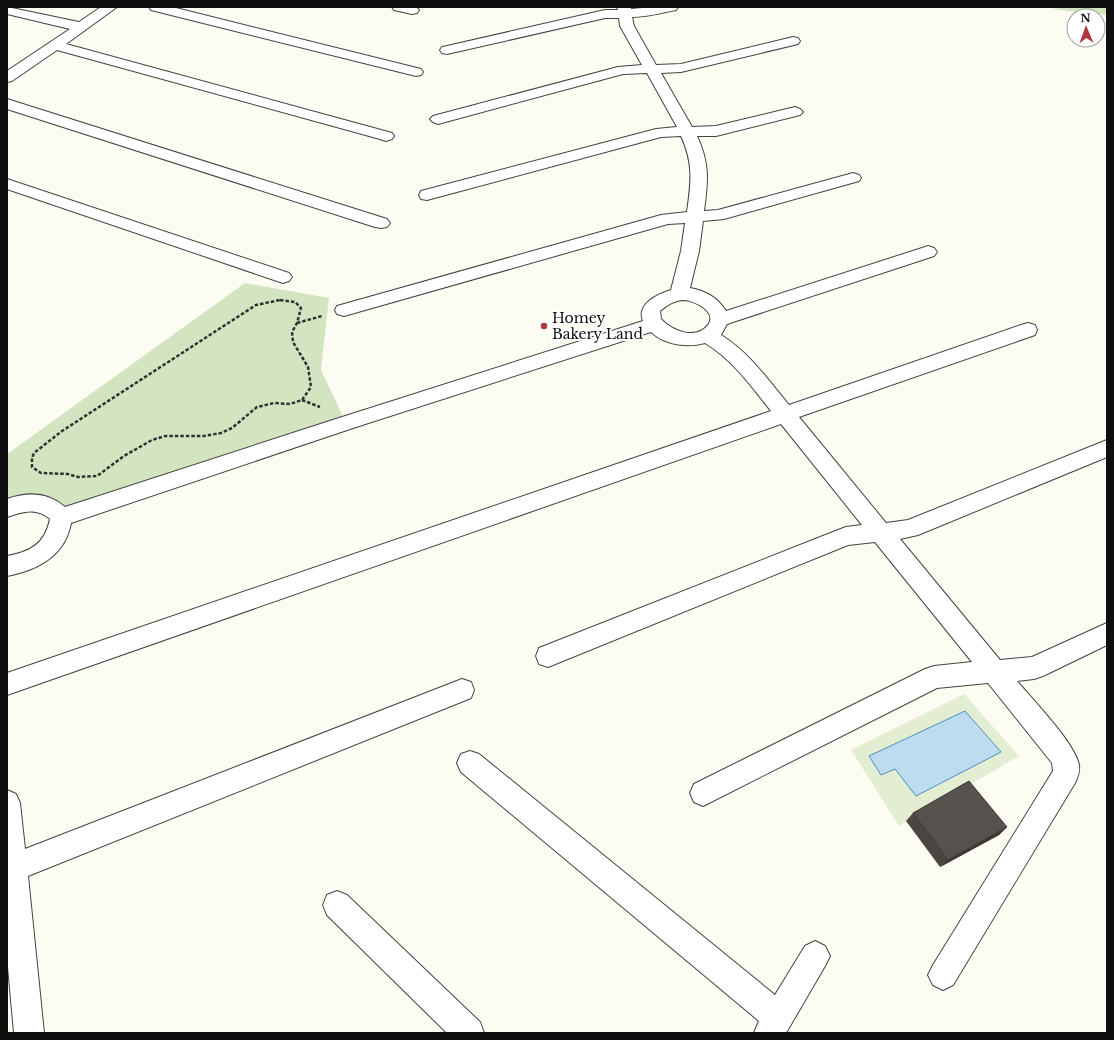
<svg xmlns="http://www.w3.org/2000/svg" width="1114" height="1040" viewBox="0 0 1114 1040" font-family="'Libre Baskerville',serif">
	<style>
		.green { fill: #d3e5c0 }
		.pitch { fill: #e3edd1 }
		.water { fill: #bedcef; stroke: #4e90bd }
		.lines { fill: none; stroke-linecap: round; stroke-linejoin: round }
		.minor-casing { stroke: #424242; stroke-width: 2 }
		.path { stroke: #313131; stroke-width: 2.5; stroke-dasharray: 3.5 2; stroke-linecap: butt }
		.minor { fill: #fff; fill-rule: evenodd }
		.wall { fill: #4b4642 }
		.shaded-wall { fill: #3d3936 }
		.building { fill: #57514d; stroke: #3d3936 }
		.poi-dot { fill: #af383c; stroke: #fff; stroke-width: 1.5 }
		.labels { text-anchor: middle; stroke-width: 4; stroke-linejoin: round; paint-order: stroke }
		.poi-label { font-size: 14px; fill: #0f0f0f; stroke: #fff; text-anchor: start }
	</style>
	<rect width="100%" height="100%" fill="#fdfcf3"/>
	<path class="green" d="M1073 7H1107V15L1051 9Z
		M245 283 329 298 321 370 346 423 61 517 9 500 7 497V454Z"/>
	<path class="pitch" d="M964 694 1019 756 899 826 851 750Z"/>
	<path class="water" d="M965 711 1001 752 916 796 895 769 881 775 869 756Z"/>
	<g class="lines">
		<defs>
			<path id="minor" d="M7 7 79 22 101 7H117L66 44 392 133 394 136 392 139 386 141 380 139 57 50 12 81 7 82V71L70 29 7 14Z
				M149 7H172L421 69 423 72 421 75 416 76 151 10Z
				M392 7H416L419 10 417 13 412 14 394 10Z
				M617 7H631V9L653 7H678L676 10C661 13 647 17 632 17L634 26 656 65 681 64 793 37 798 38 800 41 798 44 681 72 661 73 692 127 716 126 795 107 800 109 803 112 800 115 716 136H697C710 164 708 182 704 211L718 210 853 173 859 175 861 178 859 181 724 219 703 221 699 251 690 288C706 291 717 297 726 311L922 248 928 246 934 248 937 252 934 256 727 324 721 335C749 352 768 380 789 405L1021 325 1028 323 1035 325 1037 330 1035 335 799 417 886 523 908 520 1107 440V457L918 535 900 539 1000 660 1032 657 1107 623V645L1043 676 1034 679 1017 681C1032 699 1075 743 1079 765 1080 772 1078 777 1075 783L953 985 943 990 933 985 928 975 933 965 1053 771 1052 763 988 683 937 688 703 806 694 802 690 793 694 784 925 669 934 666 972 662 875 542 848 545 548 667 539 664 536 656 539 648 838 530 846 527 862 525 781 424 7 695V673L771 411C751 386 733 360 705 343 687 348 665 345 651 332L353 428 71 523C65 556 38 570 7 576V556C30 552 45 544 50 519 36 507 22 512 7 517V499C27 492 48 492 65 507L339 418 643 321C636 304 658 294 671 290L681 251 685 223 668 224 344 316 337 314 335 310 337 306 661 215 687 212C691 183 694 164 681 136L661 137 427 200 421 199 419 195 421 191 656 129 677 127 647 73 623 74 438 124 433 122 430 119 433 116 618 67 642 65 620 26 619 18H605L447 54 442 53 440 50 442 47 447 46 605 10H618ZM684 300C694 301 718 311 708 325 695 341 671 330 661 319L660 311C667 305 675 300 684 300Z
				M7 99 387 219 390 223 387 227 381 228 375 227 7 109Z
				M7 179 289 273 292 277 289 281 283 283 277 281 7 189Z
				M462 679 471 682 474 690 471 698 28 876 44 1033H14L7 956V790L16 794 20 803 25 849Z
				M470 751 479 754 775 995 805 946 815 941 825 946 830 956 825 966 786 1033H754L759 1021 461 772 457 763 461 754Z
				M337 891 347 895 480 1022 484 1033H447L327 915 323 905 327 895Z"/>
		</defs>
		<use href="#minor" class="minor-casing"/>
		<path class="path" d="M280 300 295 302 301 308 297 323 292 332 293 342 308 367 311 387 302 400 290 404 274 403 257 407 232 428 221 433 204 436H165L152 440 124 456 97 476 78 477 68 474 41 473 32 467V458L34 453 62 431 256 305Z
			M297 323 322 316
			M302 400 320 407"/>
		<use href="#minor" class="minor"/>
	</g>
	<path class="wall" d="M913 813 1007 827 999 835 940 867 906 821Z"/>
	<path class="shaded-wall" d="M1007 827 999 835 940 867 948 860Z"/>
	<path class="building" d="M969 781 1007 827 948 860 913 813Z"/>
	<circle class="poi-dot" cx="544" cy="326" r="4"/>
	<g class="labels">
		<g class="poi-label">
			<text x="552" y="323">Homey<tspan x="552" dy="16">Bakery Land</tspan></text>
		</g>
	</g>
	<rect width="1114" height="1040" fill="none" stroke="#0f0f0f" stroke-width="16"/>
	<g transform="translate(1086 28) rotate(358)"><circle r="19" fill="#ffffff" stroke="#9f9f9f"/>
	<path d="M0-3L7 15L0 10L-7 15Z" fill="#af383c"/>
	<text y="-6" font-size="11" font-weight="bold" text-anchor="middle" fill="#0f0f0f">N</text>
	</g>
</svg>
